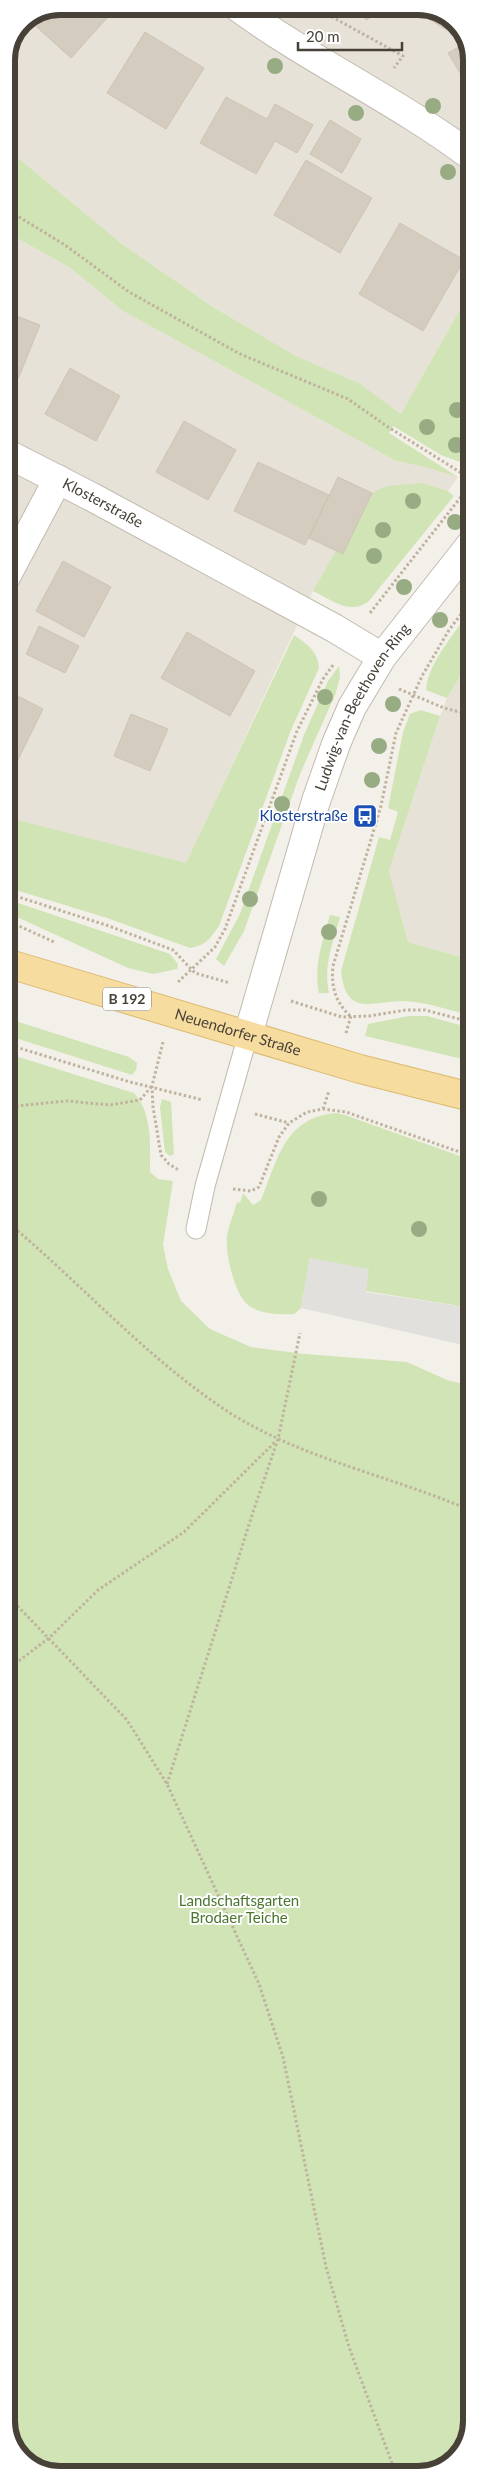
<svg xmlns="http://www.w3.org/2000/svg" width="478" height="2481" viewBox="0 0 478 2481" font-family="Lato,sans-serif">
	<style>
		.residential { fill: #e7e2d8 }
		.green { fill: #d0e4b5 }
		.parking { fill: #e2e0dd }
		.building { fill: #d4ccbf; stroke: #cec3b3 }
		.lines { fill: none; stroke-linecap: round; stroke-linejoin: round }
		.service-casing { stroke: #c1bbaf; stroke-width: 21 }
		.minor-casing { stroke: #c1bbaf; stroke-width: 30 }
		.primary-casing { stroke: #dbb970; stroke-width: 30 }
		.path { stroke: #bfb39f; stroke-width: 3; stroke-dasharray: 2.5 2.5; stroke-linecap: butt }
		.service { stroke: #fff; stroke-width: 19 }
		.minor { stroke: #fff; stroke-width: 28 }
		.primary { stroke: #f7dc9f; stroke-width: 28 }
		.tree { fill: #97ac83 }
		.labels { text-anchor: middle; stroke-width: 4; stroke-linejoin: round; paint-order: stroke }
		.shield { fill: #fff; stroke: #7e7a74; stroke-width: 1 }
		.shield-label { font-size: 14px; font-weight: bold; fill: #474138 }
		.street-label { font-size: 15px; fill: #474138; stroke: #fff }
		.transit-label { font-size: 15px; fill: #164399; stroke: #fff; text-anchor: end }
		.park-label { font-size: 15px; fill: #4b742f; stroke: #fff }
		.rim { fill: none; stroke: #474138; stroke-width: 6 }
	</style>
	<rect width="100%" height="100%" fill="#f3f0e9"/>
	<path class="residential" d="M60 6 425 7 456 22 471 53V290L401 414 359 383 296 356 213 307 122 244 6 148V60L22 22Z
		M6 232 69 267 123 311 396 461 425 467 458 477 448 491 423 483 372 493 343 554 313 591 186 864 6 817Z
		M471 658V960L408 942 389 871 440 716 447 698Z"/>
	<path class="green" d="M6 148 122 244 213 307 296 356 359 383 401 414 471 290V466L441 455 393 426 389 433 458 477 425 467 396 461 123 311 69 267 6 232Z
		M423 483 448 491 454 496 368 602C349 615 332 600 313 591L336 551 343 554 372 493 387 486Z
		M471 610V658L447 698 426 690C427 665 456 631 471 610Z
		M294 635C307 644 318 651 319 668L291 730 219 926C210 939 206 945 190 948L107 918 6 887V817L186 863Z
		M339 666 340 678 335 695 300 774 244 931 224 966 216 959 240 914 304 735 328 681Z
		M421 710 440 716 389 871 408 942 471 960V1016C450 1010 426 1002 404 1001 372 1001 346 1018 341 971L379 837 390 840 398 812 388 808 403 732 410 714Z
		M6 899 170 954 178 964 177 969 153 974 128 968 6 912Z
		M330 915 340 917C333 943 323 966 329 993H319C313 966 323 941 330 915Z
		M409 1016H427L471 1028V1061L365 1036 368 1024Z
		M6 1018 129 1057 137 1063 136 1070 132 1075 6 1035Z
		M6 1053 134 1093C153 1114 150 1145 150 1172L158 1179 173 1181 163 1245 168 1269 181 1301 210 1329 251 1347 305 1354 407 1362 447 1380 472 1386V2421L458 2457 425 2474H53L22 2459 7 2428Z
		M162 1099 171 1102 174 1154 170 1156 165 1152 160 1107Z
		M336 1113 345 1115 471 1160 472 1308 366 1291 310 1258 301 1308 294 1314C281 1315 256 1314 246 1303 234 1291 225 1253 227 1236 229 1225 234 1213 237 1202L240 1203 243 1193 253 1205 261 1200C278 1159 284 1118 336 1113Z"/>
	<path class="parking" d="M310 1258 369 1269 366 1292 472 1308V1347L301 1308Z"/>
	<path class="building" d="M60 6H116L117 7 71 58 28 19Z
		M358 7H389L366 20Z
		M409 7H425L456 22 465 41Z
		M145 32 204 68 166 129 107 93Z
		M466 43 471 53V71L462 76 448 53Z
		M226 97 267 119 275 104 313 125 297 153 275 141 256 174 200 143Z
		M330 120 361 139 342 173 310 154Z
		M306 160 372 198 340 253 274 215Z
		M400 223 464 260 423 331 359 294Z
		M6 312 40 325 18 379 6 374Z
		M70 368 120 396 96 441 45 414Z
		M184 421 236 450 208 500 156 472Z
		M258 462 329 495 305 545 234 511Z
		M338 477 372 493 343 554 309 538Z
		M63 561 111 587 84 637 36 611Z
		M39 626 79 646 65 673 26 654Z
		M187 632 255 671 230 716 161 678Z
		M6 690 43 709 11 774 6 772Z
		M131 714 168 729 150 771 114 756Z"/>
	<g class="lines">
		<defs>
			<path id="service" d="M196 1229 205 1186 248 1035"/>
			<g id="minor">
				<path d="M236 6C311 61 396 100 471 156"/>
				<path id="s1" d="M6 453 92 497 334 628 382 657"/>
				<path d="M6 577 58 479"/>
				<path id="s2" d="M248 1035 316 801 336 744 352 707 382 657 471 544"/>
			</g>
			<g id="primary">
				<path id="s3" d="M6 963 360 1069 471 1097"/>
			</g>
		</defs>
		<use href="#service" class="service-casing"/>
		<use href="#minor" class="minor-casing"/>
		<use href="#primary" class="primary-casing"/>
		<path class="path" d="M314 7 403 56 394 68
			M6 209 65 245 129 292 240 354 348 399 388 427 471 479
			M370 613 471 484
			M399 689 444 708 471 715
			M6 893 109 926 173 950 195 973 230 983
			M6 899 17 896
			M6 920 54 942
			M178 982 215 947 225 929 297 731 323 679 333 665
			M291 1001 342 1017 369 1016 406 1010H425L471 1022
			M350 1016C335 1001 331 987 333 966L381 806 396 733 422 676 449 630 471 601
			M346 1033 351 1016
			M163 1042 152 1086 153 1107 161 1155 169 1164 180 1171
			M6 1044 130 1082 203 1100
			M6 1107 67 1101 110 1105 140 1100 151 1087
			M323 1109 329 1091
			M255 1114 289 1123
			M233 1189 251 1191 259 1187 279 1137 289 1123 307 1112 323 1109 346 1112 471 1156
			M6 1221C82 1284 147 1359 230 1413 305 1460 392 1476 472 1511
			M7 1595 127 1720 167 1784 259 1984 283 2057 326 2267 349 2347 396 2474
			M7 1670 49 1638 98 1590 184 1532 276 1441
			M167 1784 253 1512 278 1439 300 1333"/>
		<use href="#service" class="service"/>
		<use href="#minor" class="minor"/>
		<use href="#primary" class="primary"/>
	</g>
	<g class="tree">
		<circle cx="275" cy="66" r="8"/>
		<circle cx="433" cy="106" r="8"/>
		<circle cx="356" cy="113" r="8"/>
		<circle cx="448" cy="172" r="8"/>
		<circle cx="457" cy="410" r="8"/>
		<circle cx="427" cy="427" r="8"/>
		<circle cx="456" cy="445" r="8"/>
		<circle cx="413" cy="501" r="8"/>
		<circle cx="455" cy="522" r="8"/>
		<circle cx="383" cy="530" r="8"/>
		<circle cx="374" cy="556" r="8"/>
		<circle cx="404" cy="587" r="8"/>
		<circle cx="440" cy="620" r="8"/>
		<circle cx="325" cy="697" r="8"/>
		<circle cx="393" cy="704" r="8"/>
		<circle cx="379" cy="746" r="8"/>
		<circle cx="372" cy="780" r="8"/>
		<circle cx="282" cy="804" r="8"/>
		<circle cx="250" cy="899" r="8"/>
		<circle cx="329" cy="932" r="8"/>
		<circle cx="319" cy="1199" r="8"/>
		<circle cx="419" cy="1229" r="8"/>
	</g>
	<defs>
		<symbol id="bus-square" viewBox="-11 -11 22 22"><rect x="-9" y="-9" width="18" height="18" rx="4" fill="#1a4fb4" stroke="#fff"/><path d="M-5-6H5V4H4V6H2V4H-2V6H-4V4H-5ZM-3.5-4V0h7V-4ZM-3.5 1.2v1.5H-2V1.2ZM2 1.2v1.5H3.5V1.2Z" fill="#fff"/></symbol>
	</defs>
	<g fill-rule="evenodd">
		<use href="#bus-square" x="351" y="802" width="28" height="28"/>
	</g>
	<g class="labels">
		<rect class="shield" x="103" y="987.5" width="48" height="23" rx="4"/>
		<g class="shield-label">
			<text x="127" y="1004">B 192</text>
		</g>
		<g class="street-label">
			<text dy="5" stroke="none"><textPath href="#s1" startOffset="109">Klosterstraße</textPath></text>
			<text dy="5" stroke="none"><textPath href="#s2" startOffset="349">Ludwig-van-Beethoven-Ring</textPath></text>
			<text dy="5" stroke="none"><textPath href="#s3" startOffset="242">Neuendorfer Straße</textPath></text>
		</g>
		<g class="transit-label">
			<text x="348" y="821">Klosterstraße</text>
		</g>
		<g class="park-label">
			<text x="239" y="1906">Landschaftsgarten<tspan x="239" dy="17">Brodaer Teiche</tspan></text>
		</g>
	</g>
	<path d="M0 0H478V2481H0ZM60 15H418A45 45 0 0 1 463 60V2421A45 45 0 0 1 418 2466H60A45 45 0 0 1 15 2421V60A45 45 0 0 1 60 15Z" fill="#fff" fill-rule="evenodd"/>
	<path class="rim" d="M60 15H418A45 45 0 0 1 463 60V2421A45 45 0 0 1 418 2466H60A45 45 0 0 1 15 2421V60A45 45 0 0 1 60 15Z"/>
	<path d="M298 42v8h104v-8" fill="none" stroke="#474138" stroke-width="2.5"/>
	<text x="306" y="42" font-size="15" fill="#474138" stroke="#ffffff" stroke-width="4" paint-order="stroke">20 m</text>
</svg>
